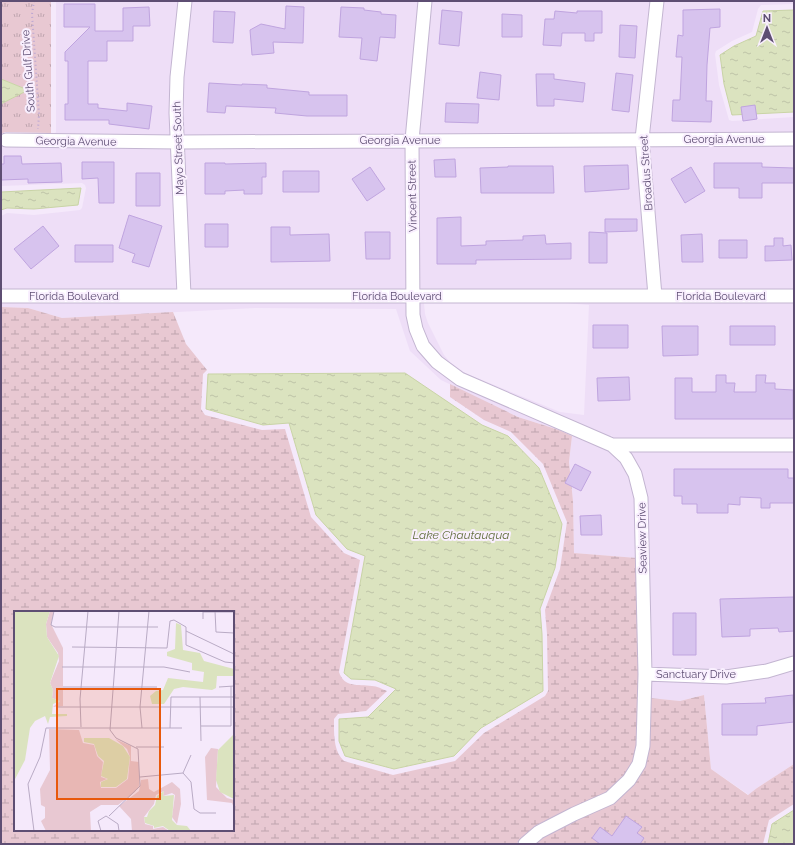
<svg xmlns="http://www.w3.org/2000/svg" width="795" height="845" viewBox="0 0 795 845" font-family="Raleway,sans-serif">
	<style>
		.residential { fill: #eedef7 }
		.grass { fill: url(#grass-tufts) }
		.wetland { fill: url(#wetland-marsh); fill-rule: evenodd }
		.water { fill: url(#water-ripples); stroke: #c9d4a6 }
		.building { fill: #d7c3ee; stroke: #bfa4df }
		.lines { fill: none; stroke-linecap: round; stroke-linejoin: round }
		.minor-casing { stroke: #c3b5d1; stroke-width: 15 }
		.path { stroke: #bba6d3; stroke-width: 2; stroke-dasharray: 1 3; stroke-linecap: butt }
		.minor { stroke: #fff; stroke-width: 13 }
		.labels { text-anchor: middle; stroke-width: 4; stroke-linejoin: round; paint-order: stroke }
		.street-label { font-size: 11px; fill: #5e4e73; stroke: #f9effe }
		.water-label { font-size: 12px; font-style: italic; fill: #647040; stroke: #f9effe }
		.inset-road { fill: none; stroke: #b9abc5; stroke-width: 1 }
		.view { fill: #e8590c; fill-opacity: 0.15; stroke: #e8590c; stroke-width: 2 }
		.inset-edge { fill: none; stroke: #5e4e73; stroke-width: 2 }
	</style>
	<defs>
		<pattern id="grass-tufts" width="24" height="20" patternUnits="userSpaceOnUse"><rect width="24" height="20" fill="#e8c8d2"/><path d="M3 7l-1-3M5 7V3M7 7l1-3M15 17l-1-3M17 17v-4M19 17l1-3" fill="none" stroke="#bfa5af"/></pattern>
		<pattern id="wetland-marsh" width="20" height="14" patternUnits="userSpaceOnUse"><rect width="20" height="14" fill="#e8c8d2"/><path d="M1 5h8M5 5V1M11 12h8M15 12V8" fill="none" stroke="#bfa5af"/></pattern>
		<pattern id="water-ripples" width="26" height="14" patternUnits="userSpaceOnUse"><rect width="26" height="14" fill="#dbe3bf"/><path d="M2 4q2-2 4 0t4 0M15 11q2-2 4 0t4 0" fill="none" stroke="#bec4a7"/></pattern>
	</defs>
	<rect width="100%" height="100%" fill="#f5e9fb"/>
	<path class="residential" d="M56 1H179L171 136 55 134 56 132Z
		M191 1H419L406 134 183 136 182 113 183 78Z
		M431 1H651L637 133 418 134Z
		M663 1H794V4L761 5 758 9 752 32 732 41 716 51 715 54 719 85 729 120 732 121 794 117V132L649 133Z
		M794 145V289L661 290 648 146Z
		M1 146 172 149 178 289H1V216L7 213 34 215 80 210 82 208 86 188 85 185 82 183 1 186Z
		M637 146 649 290H419L418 147Z
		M406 147 408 290 189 289 184 149Z
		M1 302 408 303 419 351 434 368 458 385 606 449V451H610L622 462 629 477 636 499 637 558 574 553 573 501 569 462 572 436 559 430 518 417 441 380 410 351 396 309 255 308 62 318 28 308 1 307Z
		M794 302V438H614L611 435 610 437 463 373 440 357 428 343 421 327 419 314V303H424L425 314 428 323 444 355 450 362 465 373 560 412 584 415 589 305 565 303Z
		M628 451H794V656L766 665 725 670 650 668 647 498Z
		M794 670V764L757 788 749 795 711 769 704 695 680 701 650 698V681L725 683 767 678Z"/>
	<path class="grass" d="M1 1H51V133L5 132 1 134V104L28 90 1 79Z"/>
	<path class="wetland" d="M1 307 28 308 62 318 173 312 186 344 207 370 203 374 201 409 205 415 262 430 285 429 311 517 344 553 360 560 339 672C344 688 358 684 372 686 377 686 382 689 387 691L366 711 338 714 334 719C334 733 333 751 344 761L393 775 455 761 484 733 545 696 548 691 547 634 545 610 560 569 567 522 543 464 511 432 484 420 450 397V384L518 417 559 430 572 436 569 462 573 501 574 553 637 558 639 674 637 745 634 762 625 775 607 792 571 808 535 826 516 844H1ZM15 612H233V830H15Z
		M704 695 711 769 748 795 757 788 794 764V804L769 820 763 844H534L542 837 576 820 612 804 633 785 645 766 650 698 680 701Z"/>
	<path class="water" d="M794 10V112L732 115 724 84 720 55 734 46 756 36 763 11Z
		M1 79 28 90 1 104Z
		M81 188 78 205 34 209 7 208 1 210V192Z
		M405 373 482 425 508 436 539 468 562 524 555 568 540 609 542 634 543 691 481 728 454 756 394 769 345 756 339 741V719L368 717 396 689 375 680 351 679 344 673 365 556 347 549 316 515 289 423 263 425 206 409 208 374Z
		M794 810V844H768L772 824Z"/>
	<path class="building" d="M64 4H95V31H123V8L149 7 150 26H133V41H107V61H88V104H98V108L127 111V103L152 106 149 129 109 124V120H65V104H68V61H65V52L90 27H64Z
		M286 6 304 7 303 43 273 42 274 53 252 55 250 30 261 24 285 29Z
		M341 7 364 8V10L381 12V14L396 15 395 38 380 37 377 61 360 59 362 38 339 37Z
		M720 9V27L710 28 707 65 706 101H712L711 122 672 121 673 100H680L682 57H676L678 35 683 36V10Z
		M442 10 462 12 459 46 439 44Z
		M214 11 235 12 233 43 213 42Z
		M555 11 577 13V11H602V33H594V41H585V33H562L561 46 543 45 545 19H554Z
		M502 14 522 15V37H502Z
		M620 25 637 26 635 58 619 57Z
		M480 72 501 75 499 100 477 98Z
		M616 73 633 75 629 112 612 110Z
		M536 74H554V79L585 83 583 102 554 99V106H537Z
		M209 83 242 85V84L267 85V88L309 92V95H347V116H307L275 113 276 108 226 106 225 113 207 112Z
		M446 103 479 104 478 123 445 122Z
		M755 105 757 119 743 121 741 107Z
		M4 156H21L22 164 61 163 62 182 28 183V179L1 180V164H4Z
		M455 159 456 177H435L434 160Z
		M82 162H114V203H99L98 178 82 179Z
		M205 163H225V164L266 163V177H262V194H244V190L225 191V194H205Z
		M714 163H762V167L794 168V183H762V198H739V188H714Z
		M628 165 629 189 585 192 584 166Z
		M508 166H553L554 193H481L480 168 508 167Z
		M370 167 385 189 367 201 352 179Z
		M691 167 705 191 685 203 671 179Z
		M283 171H319V192H283Z
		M136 173H160V206H136Z
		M129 215 162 226 149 267 132 262 135 254 119 248Z
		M461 217V246L486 245V241L523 240V236L545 235 546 244 571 243V259L476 260V264H437V218Z
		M605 219H637V231L605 232Z
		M205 224H228V247H205Z
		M43 226 59 246 31 269 14 249Z
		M271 227H290V235L329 234 330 261 271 262Z
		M365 232H390V259H366Z
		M589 232 607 233V263H589Z
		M702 234 703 262H682L681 235Z
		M774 238H783V246L791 245 792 260 765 261V246H774Z
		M719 240H747V258H719Z
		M75 245H113V262H75Z
		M593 325H628V348H593Z
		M662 326H698V355L663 356Z
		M730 326H775V345H730Z
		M716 375H726V383H735L734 392H756V375H766L765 383H775V389L793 390V419H675V378H692V392H716Z
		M629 377 630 400 598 401 597 378Z
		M575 464 591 472 581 491 565 483Z
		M674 469H788V478H794V503H770V508H761V498L740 497V505L728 504V513H697V504H682V496H674Z
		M601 515 602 535H581L580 516Z
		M794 597V631L779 632 778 628 750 629V636L722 637 720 599Z
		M673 613H696V655H673Z
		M793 695 794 722 757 726V735H722V704L766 703 765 698Z
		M626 816 642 827 637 833 644 838 640 844H600L592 838 600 827 612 836Z"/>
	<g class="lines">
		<defs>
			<path id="minor" d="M425 1 412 140 413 315 416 329 423 346 437 362 460 379 612 445 626 458 635 474 641 498 645 674 643 746 639 764 629 780 610 798 574 814 539 832 525 844
				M6 140 178 142 794 139
				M184 295 176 113 177 77 185 1
				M1 296H794
				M655 296 642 139 657 1
				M612 445H794
				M645 674 726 677 767 671 794 663"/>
		</defs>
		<use href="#minor" class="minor-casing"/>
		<path class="path" d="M34 1 32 14 39 114 38 129"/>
		<use href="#minor" class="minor"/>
	</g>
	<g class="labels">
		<g class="street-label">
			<text transform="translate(28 71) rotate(-94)" y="4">South Gulf Drive</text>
			<text x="724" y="143">Georgia Avenue</text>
			<text x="400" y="144">Georgia Avenue</text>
			<text transform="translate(76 141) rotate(1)" y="4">Georgia Avenue</text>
			<text transform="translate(178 148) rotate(-92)" y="4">Mayo Street South</text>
			<text transform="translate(646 173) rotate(-94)" y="4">Broadus Street</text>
			<text transform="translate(412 196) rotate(-91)" y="4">Vincent Street</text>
			<text x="74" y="300">Florida Boulevard</text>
			<text x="397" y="300">Florida Boulevard</text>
			<text x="721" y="300">Florida Boulevard</text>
			<text transform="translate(642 538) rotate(-91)" y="4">Seaview Drive</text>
			<text x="696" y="678">Sanctuary Drive</text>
		</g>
		<g class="water-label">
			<text x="461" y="539">Lake Chautauqua</text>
		</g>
	</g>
	<g transform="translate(14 611)">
		<rect width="220" height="220" fill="#f5e9fb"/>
		<path d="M36 0H40L37 13 49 37V95L39 96 46 90 38 87 39 79 36 72 45 50 44 42 33 26 32 13Z" fill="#e8c8d2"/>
		<path d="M35 118 65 119 69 132 80 134 83 145 89 151 87 166 93 168 86 171 87 177H102L114 168 116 146 113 138 101 128 117 135V150L125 151V175L121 181 104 194H87L76 201 77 220H32L27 210 31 207V196L27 194 26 178 36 159ZM197 137 204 138 202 176 213 187 220 189V197L218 192 193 189 191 146ZM134 168 135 178 140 181 158 171 166 178 167 193 163 213 158 206 161 184 158 182 149 185 150 180 142 184 140 193 130 206 131 213 139 215V218L149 216 155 220H118L117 208 105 195 125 180 127 169Z" fill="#e8c8d2"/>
		<path d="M0 0H36L32 13 33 26 45 45 36 72 39 79 38 87 46 90 39 93 38 103H53V105L36 106 34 113 31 105 21 110 16 117 11 149 0 170ZM162 12 167 14 169 39 186 42 190 50 220 58V65H203L202 77 198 79 169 76 160 78 150 93H138L136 85 142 80 149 79 154 67 189 71 190 61 178 59V52L153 45V41L161 38ZM220 123V188L206 181 202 169 204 139ZM70 127H95L109 135 116 146 113 168 102 176H87V171L94 168 87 165 90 150 84 145 80 133 70 131ZM150 180 149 185 160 184 158 209 163 214 173 215 177 220H156L149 215 140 217V215L131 212 130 206H133L135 200 141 194 143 185Z" fill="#dbe3bf"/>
		<path class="inset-road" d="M40 0 37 14 41 16H144M201 0 202 21 220 22M189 8V1H220M172 20 220 43M58 36 153 37 156 10 160 9 172 16V34L211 51 220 52M48 56H150L176 61M49 76H143M205 76 220 75M186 86 187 130M44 96H220M187 115H217V75M67 116 66 88 74 0M128 117 126 96 135 0M156 117 157 86H220M122 136H150M169 162 177 144M126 166 169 162 177 171 180 198 186 202H202M95 205 126 175 124 138 102 127 96 119 105 0M20 220 14 173 26 146 32 117H168M87 220 84 210 92 205 104 213 105 220"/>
		<path class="view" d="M43 78H146V188H43Z"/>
		<rect width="220" height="220" class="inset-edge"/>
	</g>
	<rect width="795" height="845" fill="none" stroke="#5e4e73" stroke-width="4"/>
	<g transform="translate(767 28)" stroke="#f9effe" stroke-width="3" paint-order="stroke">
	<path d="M0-3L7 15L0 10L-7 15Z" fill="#5e4e73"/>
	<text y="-6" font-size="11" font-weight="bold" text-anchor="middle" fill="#5e4e73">N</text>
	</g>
</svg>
